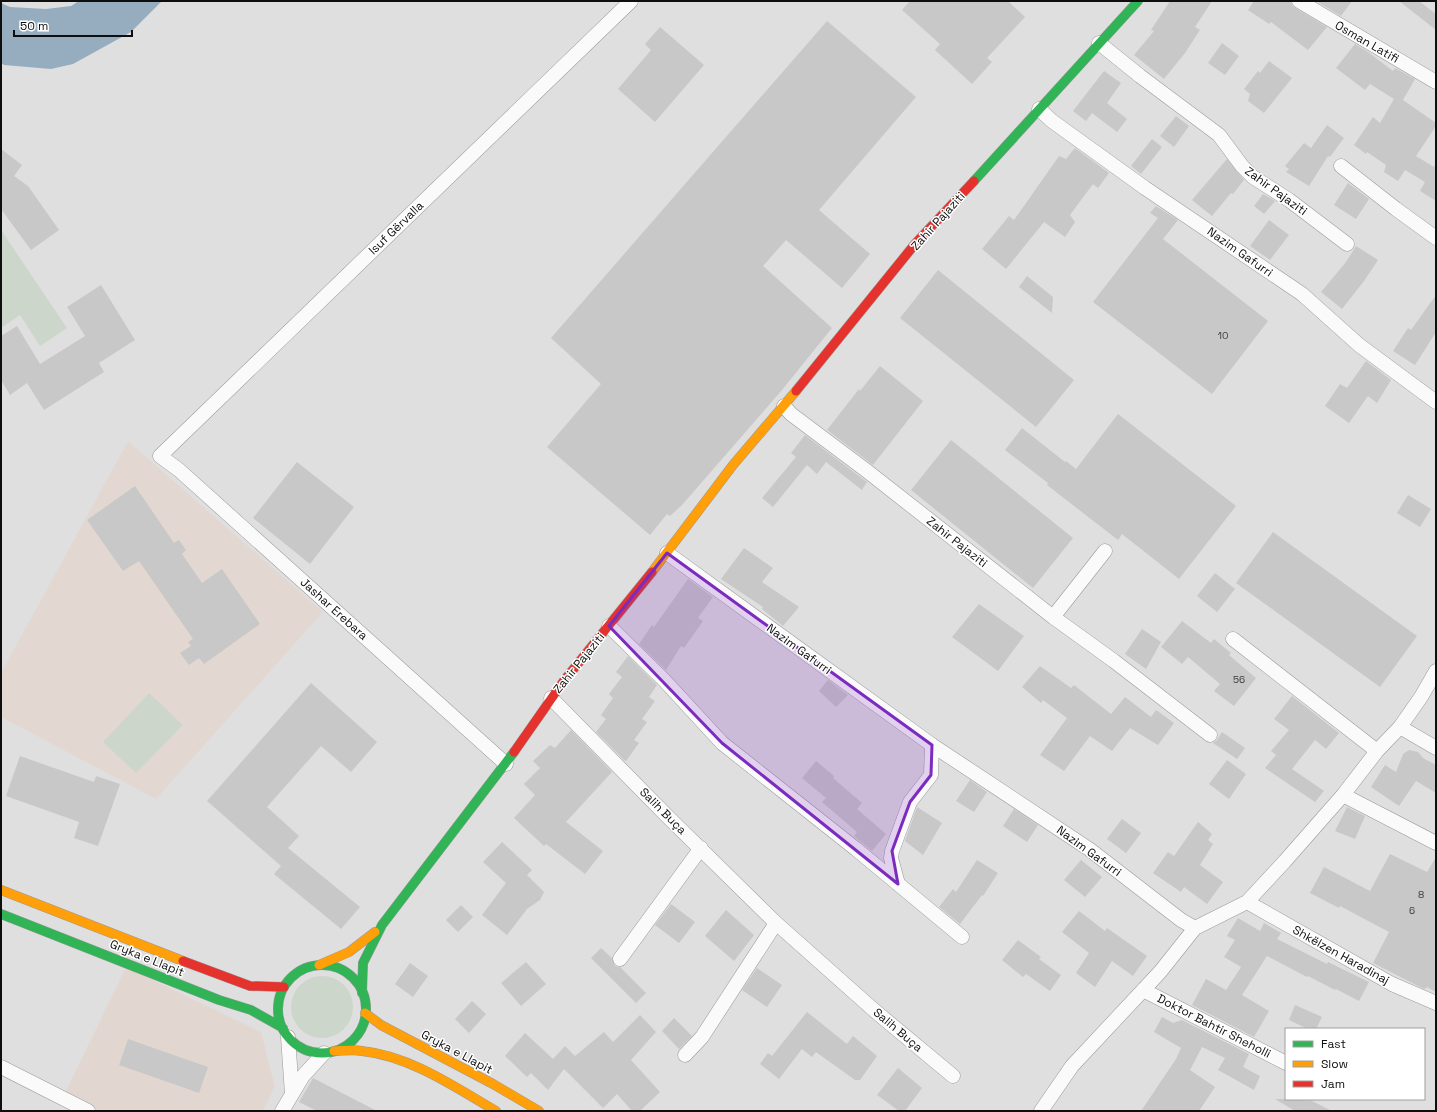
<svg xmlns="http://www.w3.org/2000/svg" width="1437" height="1112" viewBox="0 0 1437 1112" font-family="'Space Grotesk',sans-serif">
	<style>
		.education { fill: #e3d7d1 }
		.medical { fill: #e2d7d0 }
		.green { fill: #cdd6cb }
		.water { fill: #96adc0 }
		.building { fill: #c8c8c9 }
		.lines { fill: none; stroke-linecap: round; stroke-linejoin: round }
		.street-casing { stroke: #9a9a9b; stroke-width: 15 }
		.fast-casing { stroke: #9a9a9b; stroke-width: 10 }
		.slow-casing { stroke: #9a9a9b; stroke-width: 10 }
		.jam-casing { stroke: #9a9a9b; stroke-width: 10 }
		.street { stroke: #fafafa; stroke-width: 14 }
		.fast { stroke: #30b455; stroke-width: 9 }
		.slow { stroke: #ff9f0a; stroke-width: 9 }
		.jam { stroke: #e5322d; stroke-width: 9 }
		.marked { fill: #7b2cbf; fill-opacity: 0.2; stroke: #7b2cbf; stroke-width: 3; stroke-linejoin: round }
		.labels { text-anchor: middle; stroke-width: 3; stroke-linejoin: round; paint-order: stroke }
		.number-label { font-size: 10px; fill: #3c3c3e }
		.street-label { font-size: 12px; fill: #0e0e0f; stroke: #fff }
	</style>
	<rect width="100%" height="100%" fill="#dfdfe0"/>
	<path class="education" d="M128 441 323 612 156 799 1 717V673Z"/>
	<path class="medical" d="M126 967 261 1032 275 1087 263 1111H96L64 1095Z"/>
	<path class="green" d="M1 230 67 328 40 346 20 315 1 328Z
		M149 693 183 725 136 773 103 742Z
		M291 1007a31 31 0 1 1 62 0a31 31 0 1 1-62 0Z"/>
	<path class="water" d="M79 1H162L131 32 73 64 51 69 4 65 1 63V3L10 7 46 9 71 6Z"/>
	<path class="building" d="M910 1H1008L1025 17 987 58 992 62 972 84 935 50 940 44 902 10Z
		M1170 1H1212L1195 27 1200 30 1185 53 1164 79 1134 55 1154 31 1151 30Z
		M1254 1H1291L1292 5 1295 8 1327 27 1308 50 1271 22 1269 24 1248 10Z
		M1316 1H1352L1341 16Z
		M1399 1H1419L1436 14V30Z
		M827 21 916 97 819 210 870 254 842 288 786 240 763 266 832 328 782 390 682 505 670 516 667 514 650 535 547 447 601 384 551 338Z
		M660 27 704 65 655 122 618 89 651 50 645 44Z
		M1222 43 1239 56 1225 75 1208 63Z
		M1355 44 1368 52 1393 71 1395 68 1415 79 1403 100 1436 123V126L1416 156 1434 167 1436 163V201L1420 191 1425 182 1405 170 1398 181 1384 172 1386 165 1367 152 1366 154 1354 145 1373 117 1380 123 1394 99 1370 84 1365 90 1336 68Z
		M1269 61 1292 78 1264 113 1248 101 1250 94 1244 89 1258 71 1260 73Z
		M1104 71 1121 83 1107 103 1127 119 1117 132 1092 113 1086 121 1073 111Z
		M1176 116 1189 126 1174 147 1160 136Z
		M1327 125 1344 138 1330 157 1328 156 1309 186 1286 172 1289 169 1285 166 1304 143 1311 148Z
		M1152 139 1162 147 1141 174 1131 166Z
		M1075 148 1109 173 1098 188 1093 184 1070 215 1075 222 1065 237 1044 222 1006 269 982 249 1009 216 1014 220 1059 156 1066 159Z
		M1 149 22 165 14 176 28 186 59 230 31 250 1 209Z
		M1227 159 1244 180 1233 194 1231 193 1212 216 1192 200Z
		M1348 183 1369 199 1356 219 1334 205Z
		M1263 194 1275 201 1264 214 1254 206Z
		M1156 206 1178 220 1163 239 1268 321 1212 394 1093 302 1158 218 1150 213Z
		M1269 220 1289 235 1270 260 1250 246Z
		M1356 246 1378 260 1364 281 1342 309 1321 292 1346 262Z
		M938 270 1074 380 1036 427 900 318Z
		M1027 276 1053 297 1052 313 1019 287Z
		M101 285 135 340 99 363 104 372 44 410 27 383 10 395 1 380V336L17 326 40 364 85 336 67 307Z
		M1436 295V332L1415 365 1393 351 1408 328 1411 330Z
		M1366 361 1391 380 1377 403 1368 396 1349 423 1325 406 1340 384 1347 388Z
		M880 366 923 401 873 465 827 430 859 389 860 391Z
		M1118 414 1236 506 1179 579 1122 534 1118 540 1047 485 1048 483 1005 450 1022 428 1065 462 1066 461 1076 469Z
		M805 435 867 482 862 490 826 462 817 474 807 465 773 507 762 498 796 457 791 453Z
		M951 440 1073 538 1033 588 911 490Z
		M297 462 354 507 310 564 253 518Z
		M135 486 174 543 179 540 186 550 182 554 202 583 222 569 260 624 204 664 199 658 189 665 180 653 191 646 188 642 193 639 139 561 123 571 87 520Z
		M1408 495 1431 509 1420 527 1397 513Z
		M1273 532 1417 636 1380 687 1236 583Z
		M744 548 773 568 762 582 799 607 783 626 762 609 763 607 721 579Z
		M1215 573 1235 589 1217 612 1197 596Z
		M688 579 713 597 698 618 703 621 684 648 681 646 666 670 639 644 652 625 654 627Z
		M979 604 1024 636 998 671 952 637Z
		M1182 621 1211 643 1214 639 1231 653 1229 655 1256 678 1234 706 1214 691 1220 684 1188 657 1182 664 1161 647Z
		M1142 629 1161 642 1146 669 1125 654Z
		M628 656 657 685 649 697 655 701 642 719 647 722 634 740 639 743 626 761 624 760 596 732 606 719 601 715 613 698 609 694 622 677 616 672Z
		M1040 666 1071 688 1074 685 1111 714 1125 697 1151 717 1156 710 1174 723 1158 745 1130 728 1112 751 1090 736 1064 771 1040 755 1067 718 1043 700 1041 703 1022 687Z
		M828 680 848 695 836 707 819 691Z
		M311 683 377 742 351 772 321 746 267 807 299 836 288 848 360 907 341 929 274 874 281 866 207 801Z
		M1292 696 1339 733 1326 749 1315 740 1292 769 1324 791 1315 802 1265 768 1276 755 1271 751 1289 730 1274 719Z
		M571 730 612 772 566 822 603 851 585 874 546 844 544 846 514 818 535 795 524 784 540 768 533 761 550 745 555 748Z
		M1222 732 1245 748 1237 759 1213 743 1217 740Z
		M1409 750 1418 752 1423 758 1436 765V793L1416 781 1399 806 1371 787 1385 765 1396 772 1403 754Z
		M20 756 94 782 96 776 120 784 98 846 74 838 79 822 6 796Z
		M1227 760 1246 774 1229 799 1209 784Z
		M816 761 834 776 833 778 862 803 857 809 886 834 872 851 854 836 857 832 822 802 826 798 802 778Z
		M970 780 987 792 974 812 956 801Z
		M917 807 942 823 923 855 905 841Z
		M1347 807 1365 816 1355 839 1335 831Z
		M1014 809 1038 825 1027 842 1003 826Z
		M1122 819 1141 833 1126 853 1107 839Z
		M1198 822 1212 834 1208 840 1213 844 1200 865 1223 882 1207 904 1184 887 1181 892 1153 873 1168 852 1174 856Z
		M502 842 532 870 527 875 544 892 540 900 527 909 507 935 482 915 506 883 483 862Z
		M1390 854 1427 872 1436 857V992L1427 987 1425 989 1420 987 1373 963 1389 932 1340 906 1339 908 1310 893 1324 867 1370 891Z
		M977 860 998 873 983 896 982 895 960 924 939 907 953 889 956 892Z
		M1081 860 1102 877 1085 897 1064 880Z
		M671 904 695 922 679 943 655 925Z
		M461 905 473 917 458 932 446 920Z
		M726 910 754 935 734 961 705 936Z
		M1079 911 1105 931 1107 928 1147 956 1133 976 1112 961 1095 987 1076 973 1089 953 1062 932Z
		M1238 918 1260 931 1264 923 1281 933 1277 939 1327 964 1328 962 1369 982 1359 1001 1336 989 1335 990 1308 976 1307 977 1267 956 1242 995 1269 1011 1254 1037 1192 1005 1206 979 1226 990 1241 967 1224 957 1235 940 1227 936Z
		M1018 940 1041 957 1039 959 1061 975 1050 991 1026 974 1023 977 1002 960Z
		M601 948 612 958 615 966 620 967 646 993 636 1003 591 958Z
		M526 962 546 984 521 1006 501 983Z
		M410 963 428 976 413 997 395 984Z
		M757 968 782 985 767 1007 742 990Z
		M472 1001 486 1014 469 1033 455 1019Z
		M1295 1005 1322 1017 1316 1029H1308L1289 1020Z
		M807 1012 847 1044 853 1036 877 1056 860 1080H855L816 1052 812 1057 802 1049 779 1079 760 1064 768 1053 772 1056Z
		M640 1015 656 1032 631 1060 660 1092 640 1111H632L617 1094 603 1108 564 1069 548 1090 531 1073 527 1077 505 1056 525 1033 553 1059 565 1046 575 1056 604 1032 613 1042Z
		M1162 1017 1173 1023 1182 1020 1249 1054 1243 1067 1260 1076 1254 1090 1218 1070 1225 1058 1202 1047 1190 1070 1215 1087 1199 1111H1141L1176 1059 1181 1048 1154 1032Z
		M674 1018 692 1036 679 1049 662 1031Z
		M128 1039 208 1067 199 1093 119 1065Z
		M898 1068 922 1088 905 1111H899L877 1095Z
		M313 1078 377 1111H317L299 1102Z
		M1275 1099H1308L1332 1111H1295Z"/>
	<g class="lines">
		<defs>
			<path id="street" d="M1299 1 1436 82
				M1099 43 1140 76 1219 135 1242 166 1253 177 1289 200 1347 244
				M1039 109 1052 121 1145 188 1302 294 1359 345 1436 402
				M1341 166 1396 209 1436 238
				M784 406 791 414 867 471 1053 617 1114 661 1210 735
				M667 553 932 745 1089 849 1181 920 1195 928
				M1053 617 1105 551
				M609 626 664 680 722 743 856 849 962 937
				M1233 639 1377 751
				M551 698 666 815 776 923 875 1011 953 1076
				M1400 727 1436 748
				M506 764 179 470 160 456 631 1
				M1343 795 1436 843
				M898 884 891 858 892 851 910 802 931 775 932 745
				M1247 902 1392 984 1436 1003
				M620 959 701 848
				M1143 990 1286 1063
				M288 1037 292 1094
				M685 1055 702 1037 776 923
				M1 1067 88 1111
				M282 1111 303 1076 324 1053
				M1041 1111 1072 1066 1160 972 1195 928 1247 902 1285 861 1343 795 1377 751 1400 727 1421 697 1436 671"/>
			<path id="fast" d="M974 181 1138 1
				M1 914 219 1000 251 1010 283 1028
				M278 1009a44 44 0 1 1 88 0a44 44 0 1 1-88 0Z
				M362 993 363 963 382 925 514 752"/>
			<path id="slow" d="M652 572 733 465 796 391
				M1 890 183 961
				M319 965 349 952 375 932
				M365 1013 381 1025 493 1084 539 1111
				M334 1051C343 1051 353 1049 362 1051 410 1056 455 1087 496 1111"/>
			<path id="jam" d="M796 391 915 244 974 181
				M514 752 563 682 652 572
				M183 961 250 986 284 987"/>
		</defs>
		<use href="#street" class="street-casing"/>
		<use href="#fast" class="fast-casing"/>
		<use href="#slow" class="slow-casing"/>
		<use href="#jam" class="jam-casing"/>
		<use href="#street" class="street"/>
		<use href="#fast" class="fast"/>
		<use href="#slow" class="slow"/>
		<use href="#jam" class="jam"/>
	</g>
	<path class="marked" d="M667 553 932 745 931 775 910 802 892 851 898 884 722 743 609 626Z"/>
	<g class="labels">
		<g class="number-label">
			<text x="1223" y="339">10</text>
			<text x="1239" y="683">56</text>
			<text x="1421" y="898">8</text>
			<text x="1412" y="914">6</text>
		</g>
		<g class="street-label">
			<text transform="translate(1367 42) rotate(30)" y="4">Osman Latifi</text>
			<text transform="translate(1276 191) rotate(36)" y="4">Zahir Pajaziti</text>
			<text transform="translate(938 221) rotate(-48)" y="4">Zahir Pajaziti</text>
			<text transform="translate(396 228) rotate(-44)" y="4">Isuf Gërvalla</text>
			<text transform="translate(1240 252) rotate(35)" y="4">Nazim Gafurri</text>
			<text transform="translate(957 542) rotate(38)" y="4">Zahir Pajaziti</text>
			<text transform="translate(334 609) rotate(42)" y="4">Jashar Erebara</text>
			<text transform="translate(799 649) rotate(36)" y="4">Nazim Gafurri</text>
			<text transform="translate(579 663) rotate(-51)" y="4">Zahir Pajaziti</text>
			<text transform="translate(663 811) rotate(45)" y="4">Salih Buça</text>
			<text transform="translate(1089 851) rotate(36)" y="4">Nazim Gafurri</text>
			<text transform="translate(1341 955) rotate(29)" y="4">Shkëlzen Haradinaj</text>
			<text transform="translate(147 958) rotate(22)" y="4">Gryka e Llapit</text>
			<text transform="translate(1214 1026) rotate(27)" y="4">Doktor Bahtir Sheholli</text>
			<text transform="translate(898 1030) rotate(40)" y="4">Salih Buça</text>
			<text transform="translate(457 1052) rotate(28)" y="4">Gryka e Llapit</text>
		</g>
	</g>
	<rect width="1437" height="1112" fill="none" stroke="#0e0e0f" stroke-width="4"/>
	<rect x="1285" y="1028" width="140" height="72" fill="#ffffff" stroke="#9f9f9f"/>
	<rect x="1293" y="1041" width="20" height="6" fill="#30b455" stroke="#9f9f9f"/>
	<text x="1321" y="1048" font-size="12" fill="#0e0e0f">Fast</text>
	<rect x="1293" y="1061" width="20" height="6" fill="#ff9f0a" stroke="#9f9f9f"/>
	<text x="1321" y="1068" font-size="12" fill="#0e0e0f">Slow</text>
	<rect x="1293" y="1081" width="20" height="6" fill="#e5322d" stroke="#9f9f9f"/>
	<text x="1321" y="1088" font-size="12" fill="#0e0e0f">Jam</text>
	<path d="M14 30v6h118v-6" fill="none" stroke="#0e0e0f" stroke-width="2"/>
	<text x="20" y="30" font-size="12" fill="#0e0e0f" stroke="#ffffff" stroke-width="3" paint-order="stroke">50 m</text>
</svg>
